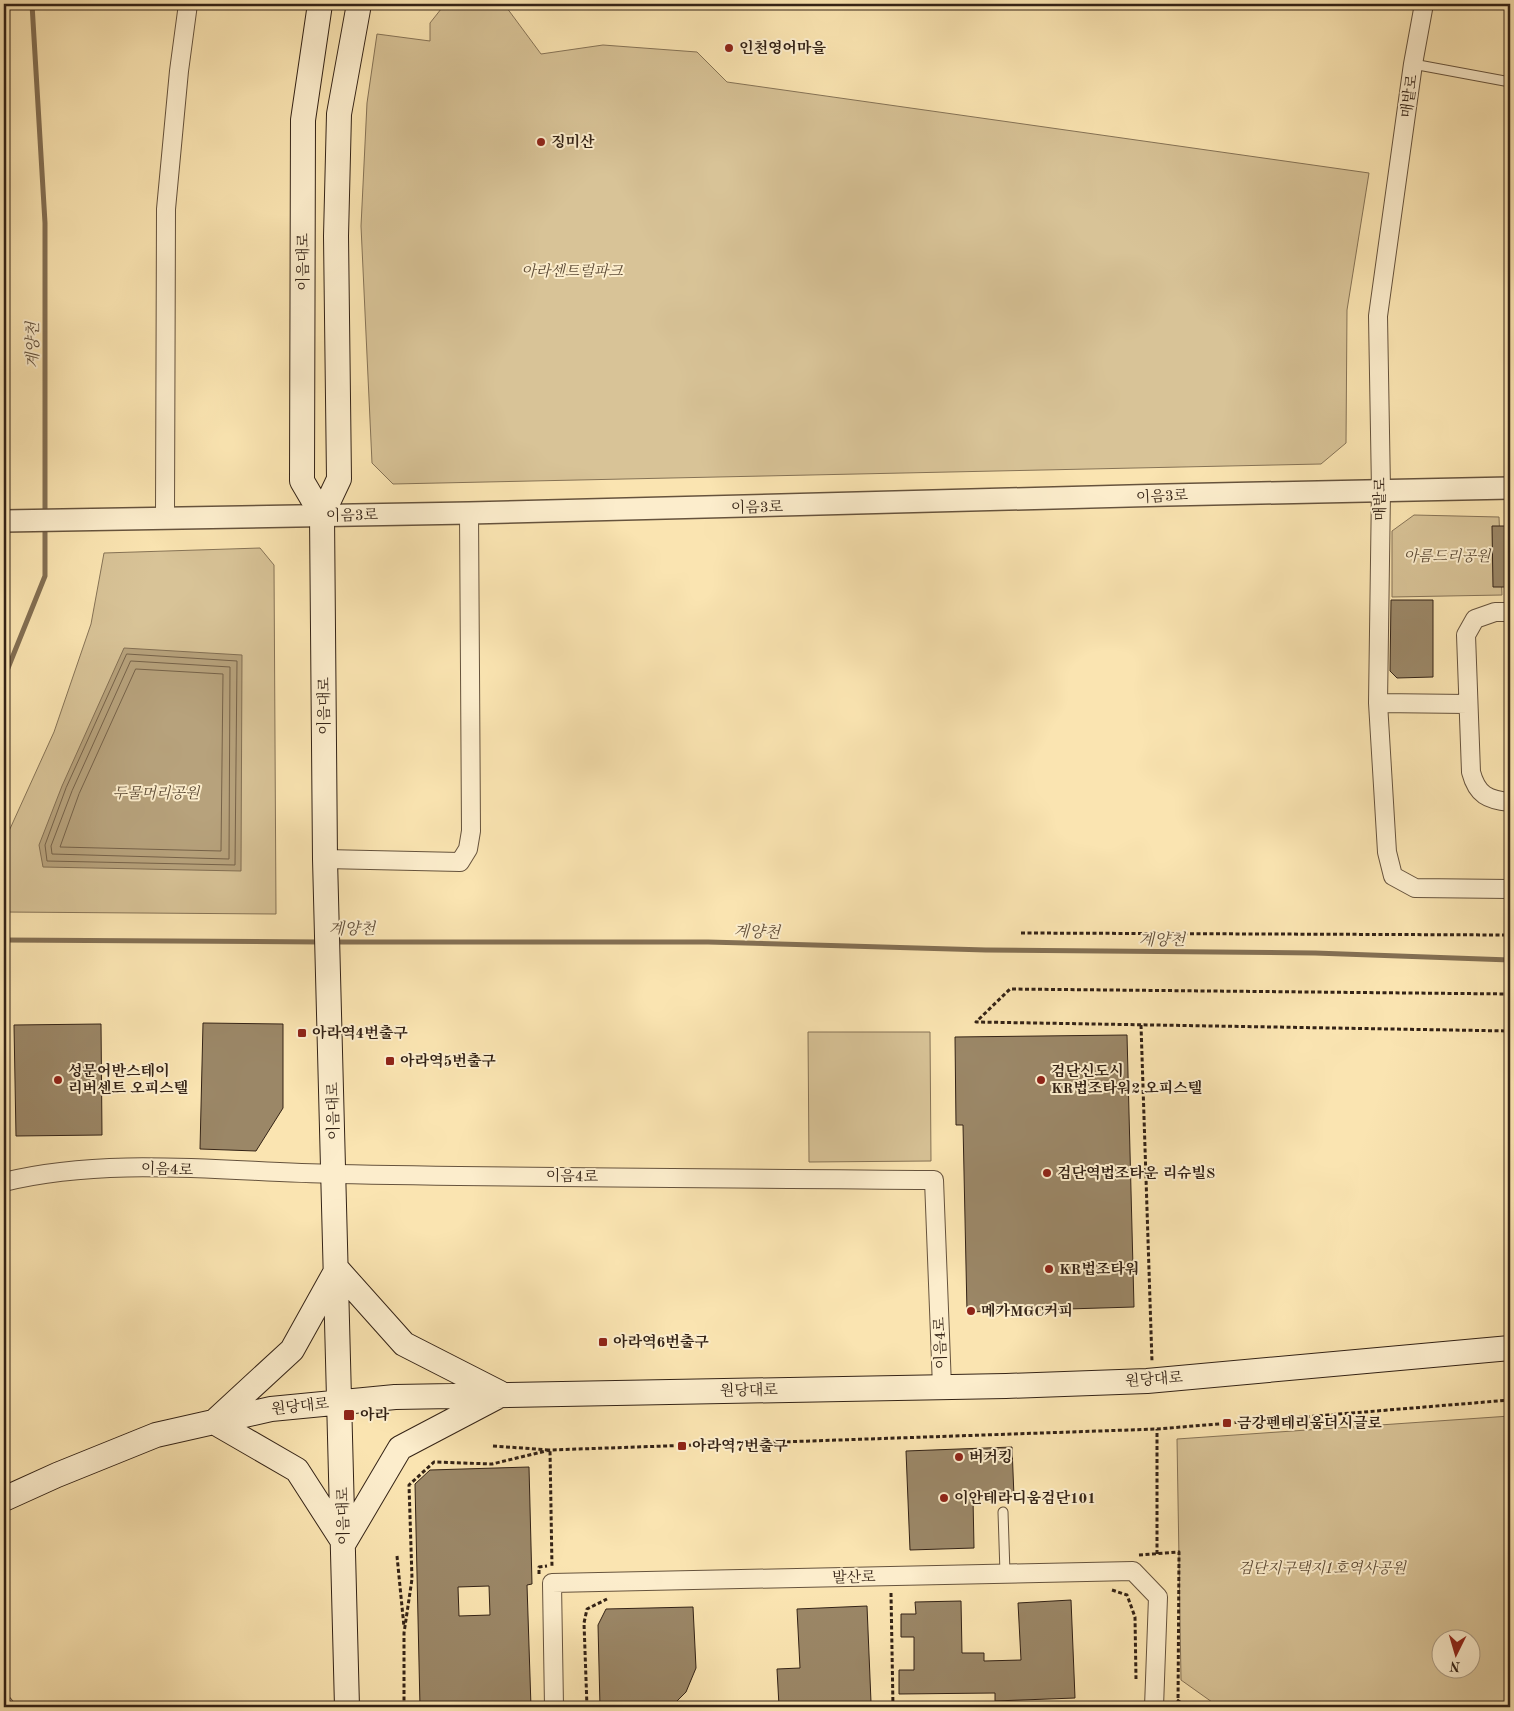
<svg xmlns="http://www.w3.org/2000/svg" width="1514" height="1711" viewBox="0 0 1514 1711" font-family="'Old Standard TT','Noto Serif KR',serif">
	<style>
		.green { fill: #d8c397; stroke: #867356; fill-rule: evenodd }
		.water { fill: #b7a27c; stroke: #836f53 }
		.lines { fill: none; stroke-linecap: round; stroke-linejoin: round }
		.shore { stroke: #766249; stroke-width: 1 }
		.stream { stroke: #836f53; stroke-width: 5 }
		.building { fill: #9b8767; stroke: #342316; fill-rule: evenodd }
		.service-casing { stroke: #66533d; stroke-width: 11 }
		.minor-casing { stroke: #66533d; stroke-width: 20 }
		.tertiary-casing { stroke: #66533d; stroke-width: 24 }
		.secondary-casing { stroke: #342316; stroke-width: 26 }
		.path { stroke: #342316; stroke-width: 3; stroke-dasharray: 4 2.5; stroke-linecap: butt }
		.service { stroke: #fcedcc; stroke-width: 9 }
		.minor { stroke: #fcedcc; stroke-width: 18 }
		.tertiary { stroke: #fcedcc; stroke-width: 21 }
		.secondary { stroke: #fcedcc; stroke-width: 24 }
		.poi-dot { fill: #8f2418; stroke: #fcedcc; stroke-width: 2 }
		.labels { text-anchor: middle; stroke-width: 4; stroke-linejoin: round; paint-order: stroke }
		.poi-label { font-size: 15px; font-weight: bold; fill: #342316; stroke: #fcedcc; text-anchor: start }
		.street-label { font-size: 15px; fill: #342316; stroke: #fcedcc }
		.park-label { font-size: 15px; font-style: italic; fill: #5d4b36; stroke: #fcedcc }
		.water-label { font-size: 16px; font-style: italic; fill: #624f3a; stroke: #fcedcc }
	</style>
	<rect width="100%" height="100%" fill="#fae4b1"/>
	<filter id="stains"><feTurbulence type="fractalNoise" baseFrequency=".004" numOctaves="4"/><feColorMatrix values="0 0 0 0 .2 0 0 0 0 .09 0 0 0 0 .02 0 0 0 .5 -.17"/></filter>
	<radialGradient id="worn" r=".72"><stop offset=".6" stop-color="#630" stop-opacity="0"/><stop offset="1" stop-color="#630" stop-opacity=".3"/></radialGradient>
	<path class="green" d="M445 4H504L541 54 603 45 697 52 727 82 1369 173 1347 310 1346 443 1321 464 393 484 372 463 361 226 367 103 377 34 430 41V23Z
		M1414 515 1499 517 1502 595 1392 597V531Z
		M260 548 274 565 276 914 4 912V842L54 732 91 624 104 553Z
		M808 1032H930L931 1161 809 1162Z
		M1510 1416V1707H1219L1181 1680 1177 1439ZM1472 1638V1668H1442V1638Z"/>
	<path class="water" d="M124 648 242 655 241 871 43 867 39 845 62 786Z"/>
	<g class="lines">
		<path class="shore" d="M127 654 237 661 235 865 47 861 45 845 66 788Z
			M131 661 230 667 229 859 52 854 51 846 72 791Z
			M136 669 223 674 221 851 60 847 79 794Z"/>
		<path class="stream" d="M32 4 45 223V515
			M4 678 45 576V526
			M4 940 320 942
			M334 942H708L986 950 1315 953 1510 960"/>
	</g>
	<path class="building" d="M1492 526H1510V587H1493Z
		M1391 600H1433V677L1397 678 1390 671Z
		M203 1023 283 1024V1108L256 1151 200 1149Z
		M101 1024 102 1135 16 1136 14 1025Z
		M1127 1035 1134 1307 967 1312 963 1125H956L955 1037Z
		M1012 1447 1014 1497 973 1498 974 1548 910 1550 906 1451Z
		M529 1467 532 1584 527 1585 531 1707H420L415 1484 430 1470ZM489 1586 490 1615 459 1616 458 1587Z
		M1071 1600 1075 1698 995 1701V1693L899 1694V1670H914V1637H901V1614H916L915 1602 961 1601 962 1653H984V1661L1021 1660 1018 1603Z
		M867 1606 871 1702 779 1706 777 1669 800 1668 797 1609Z
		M693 1607 696 1668 686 1692 676 1702 663 1707H600L598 1625 606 1609Z"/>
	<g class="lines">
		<defs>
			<path id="service" d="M1413 64 1510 82
				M1003 1512 1005 1573"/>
			<path id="minor" d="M1424 4 1413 64 1378 316 1381 490 1378 703 1387 852 1393 876 1415 888 1510 889
				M165 517 166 209 179 71 188 4
				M1510 612H1495L1475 619 1466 635 1471 772C1477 795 1488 800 1510 802
				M1378 703 1468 704
				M325 859 460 862 468 849 471 831 469 513
				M4 1182C109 1156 227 1172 335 1174 534 1178 734 1178 934 1180L942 1387
				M4 1705 5 1707
				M554 1707 552 1583 1133 1571 1158 1597 1154 1707"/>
			<path id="tertiary" d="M4 521 469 513 1167 495 1510 488"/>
			<path id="secondary" d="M320 4 303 120 302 481 322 515
				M337 1269 404 1344 500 1393
				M216 1420 292 1350 336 1271
				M214 1422 297 1470 344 1543 400 1448 497 1397
				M4 1499 57 1475 156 1435 271 1409 395 1397 1006 1386 1147 1381 1510 1348
				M347 1707 325 859 322 515 339 479 336 236 339 114 359 4"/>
		</defs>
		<use href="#service" class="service-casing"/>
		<use href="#minor" class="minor-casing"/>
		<use href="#tertiary" class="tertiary-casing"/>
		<use href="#secondary" class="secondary-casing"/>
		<path class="path" d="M1021 933 1510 935
			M1510 994 1010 989 976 1022 1510 1031
			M1141 1025 1152 1362
			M493 1446 550 1450 552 1568
			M1157 1554V1429
			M1139 1555 1179 1552 1178 1707
			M397 1556 404 1627
			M539 1574V1567L547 1566
			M1112 1590 1127 1595 1135 1617 1136 1679
			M891 1593 893 1707
			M1177 1700 1188 1707
			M404 1707V1633L412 1579 409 1485 434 1462 492 1464 550 1450 1157 1429 1510 1400
			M587 1707 584 1623 587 1609 607 1599"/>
		<use href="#service" class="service"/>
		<use href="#minor" class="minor"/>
		<use href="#tertiary" class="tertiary"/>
		<use href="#secondary" class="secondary"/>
	</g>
	<g class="poi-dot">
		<circle cx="729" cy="48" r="5"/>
		<circle cx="541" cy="142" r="5"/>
		<rect x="297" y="1028" width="10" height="10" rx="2.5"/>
		<rect x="385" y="1056" width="10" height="10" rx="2.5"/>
		<circle cx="58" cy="1080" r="5"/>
		<circle cx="1041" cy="1080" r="5"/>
		<circle cx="1047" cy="1173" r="5"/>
		<circle cx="1049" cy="1269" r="5"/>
		<circle cx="971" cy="1311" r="5"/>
		<rect x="598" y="1337" width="10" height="10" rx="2.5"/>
		<rect x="343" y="1409" width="12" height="12" rx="2.5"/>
		<rect x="1222" y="1418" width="10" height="10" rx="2.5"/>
		<rect x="677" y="1441" width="10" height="10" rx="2.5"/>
		<circle cx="959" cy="1457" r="5"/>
		<circle cx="944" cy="1498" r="5"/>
	</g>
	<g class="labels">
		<g class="poi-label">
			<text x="739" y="53">인천영어마을</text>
			<text x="551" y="147">징미산</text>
			<text x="312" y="1038">아라역4번출구</text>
			<text x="400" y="1066">아라역5번출구</text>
			<text x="68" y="1076">성문어반스테이<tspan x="68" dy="17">리버센트 오피스텔</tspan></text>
			<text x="1051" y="1076">검단신도시<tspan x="1051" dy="17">KR법조타워2 오피스텔</tspan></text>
			<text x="1057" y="1178">검단역법조타운 리슈빌S</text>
			<text x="1059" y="1274">KR법조타워</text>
			<text x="981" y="1316">메가MGC커피</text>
			<text x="613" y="1347">아라역6번출구</text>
			<text x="360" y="1420">아라</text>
			<text x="1237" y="1428">금강펜테리움더시글로</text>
			<text x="692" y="1451">아라역7번출구</text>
			<text x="969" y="1462">버거킹</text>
			<text x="954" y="1503">이안테라디움검단101</text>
		</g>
		<g class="street-label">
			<text transform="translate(1409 96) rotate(-82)" y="5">매밭로</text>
			<text transform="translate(303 262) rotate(-90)" y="5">이음대로</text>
			<text transform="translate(1162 496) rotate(-3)" y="5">이음3로</text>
			<text transform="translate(1380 499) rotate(-90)" y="5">매밭로</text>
			<text transform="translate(757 507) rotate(-1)" y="5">이음3로</text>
			<text transform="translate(352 515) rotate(-1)" y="5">이음3로</text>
			<text transform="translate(324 706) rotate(-90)" y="5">이음대로</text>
			<text transform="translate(333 1111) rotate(-91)" y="5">이음대로</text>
			<text transform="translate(167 1169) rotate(2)" y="5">이음4로</text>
			<text transform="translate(572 1176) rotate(1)" y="5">이음4로</text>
			<text transform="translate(940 1343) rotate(-92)" y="5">이음4로</text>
			<text transform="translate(1154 1379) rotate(-4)" y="5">원당대로</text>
			<text transform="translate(749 1390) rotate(-1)" y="5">원당대로</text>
			<text transform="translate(300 1406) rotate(-6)" y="5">원당대로</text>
			<text transform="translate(343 1516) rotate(-91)" y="5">이음대로</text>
			<text transform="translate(854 1577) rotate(-1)" y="5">발산로</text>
		</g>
		<g class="park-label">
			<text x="572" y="276">아라센트럴파크</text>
			<text x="1447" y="561">아름드리공원</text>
			<text x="156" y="798">두물머리공원</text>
			<text x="1322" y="1573">검단지구택지1호역사공원</text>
		</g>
		<g class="water-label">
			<text transform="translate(32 345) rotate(-90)" y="6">계양천</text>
			<text x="352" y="934">계양천</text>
			<text transform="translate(757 931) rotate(2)" y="6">계양천</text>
			<text x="1162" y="945">계양천</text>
		</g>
	</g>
	<rect width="1514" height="1711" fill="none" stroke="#fae4b1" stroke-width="20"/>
	<rect x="5" y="5" width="1504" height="1701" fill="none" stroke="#342316" stroke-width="2.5"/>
	<rect x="10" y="10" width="1494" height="1691" fill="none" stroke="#342316"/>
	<g transform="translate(1456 1654) rotate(185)"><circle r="24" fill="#fcedcc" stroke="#ac9c83"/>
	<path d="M0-4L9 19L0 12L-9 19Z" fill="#8f2418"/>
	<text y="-8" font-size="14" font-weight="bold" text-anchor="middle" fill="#342316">N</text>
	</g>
	<rect width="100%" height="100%" filter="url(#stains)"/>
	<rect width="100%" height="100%" fill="url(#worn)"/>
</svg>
